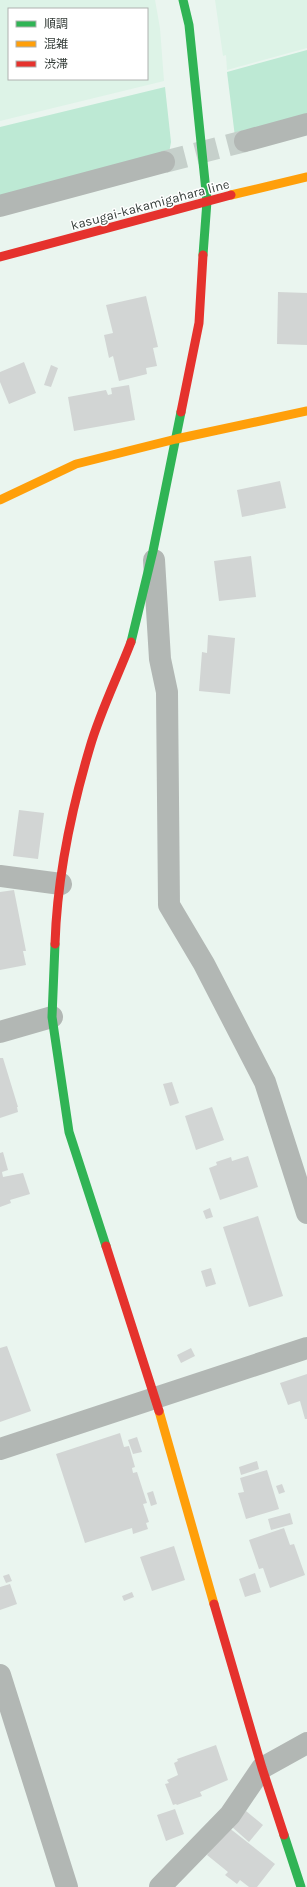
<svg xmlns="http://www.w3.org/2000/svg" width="307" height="1887" viewBox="0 0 307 1887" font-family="Karla,'Noto Sans JP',sans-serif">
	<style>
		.built { fill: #ddf3e7; fill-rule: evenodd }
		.green { fill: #bde9d4 }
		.building { fill: #d2d5d4 }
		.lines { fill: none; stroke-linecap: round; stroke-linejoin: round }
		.street-tunnel { stroke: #c6d0cb; stroke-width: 22; stroke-dasharray: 22 11; stroke-linecap: butt }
		.street { stroke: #b2b7b4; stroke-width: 22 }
		.fast { stroke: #30b455; stroke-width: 9 }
		.slow { stroke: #ff9f0a; stroke-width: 9 }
		.jam { stroke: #e5322d; stroke-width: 9 }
		.labels { text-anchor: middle; stroke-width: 3; stroke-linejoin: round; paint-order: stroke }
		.street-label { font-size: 13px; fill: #363e3a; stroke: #fff }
	</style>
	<rect width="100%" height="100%" fill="#eaf5ef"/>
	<path class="built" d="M0 0H155L160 28 164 81 0 121ZM9 9H147V79H9Z
		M215 0H307V48L227 70 226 55 223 56Z"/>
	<path class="green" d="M307 50V118L235 137 227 72Z
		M165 87 171 142 169 153 0 199V127Z"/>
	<path class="building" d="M278 292 307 293V345L277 344Z
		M146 296 158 347 153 348 157 366 146 368 147 374 119 381 113 356 109 358 104 335 113 333 106 305Z
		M24 362 36 393 9 404 0 382V372Z
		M51 365 58 368 51 387 44 385Z
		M129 385 135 420 74 431 68 397 106 390 108 395 112 394 111 388Z
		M280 481 286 508 242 517 237 490Z
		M251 556 256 597 219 601 214 561Z
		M208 635 235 638 230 694 199 691 202 652 207 653Z
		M19 810 44 813 38 859 13 856Z
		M14 890 26 951H23L26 965 0 970V892Z
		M0 1058H3L18 1107H17L18 1112 0 1118Z
		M172 1082 179 1103 170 1106 163 1084Z
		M212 1107 224 1140 196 1150 185 1116Z
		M3 1152 8 1170 2 1172 3 1177 23 1173 30 1194 10 1200 11 1203 0 1207V1153Z
		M248 1156 258 1187 220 1200 209 1168 217 1165 216 1162 231 1157 232 1161Z
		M210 1208 213 1217 206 1219 203 1211Z
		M258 1216 283 1296 249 1307 223 1227Z
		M211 1268 216 1284 206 1287 201 1271Z
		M7 1346 31 1411 0 1422V1348Z
		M191 1348 195 1356 181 1363 177 1355Z
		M307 1374V1419H305L300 1401 288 1405 280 1383Z
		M120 1433 124 1447 129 1446 135 1467 132 1468 133 1473 137 1472 147 1503 143 1504 149 1522 146 1523 148 1529 133 1534 132 1528 85 1543 56 1454Z
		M137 1437 142 1452 133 1454 128 1440Z
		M257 1461 259 1469 241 1475 239 1467Z
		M267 1470 279 1509 246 1519 238 1493 244 1492 240 1478Z
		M282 1484 285 1492 279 1494 276 1486Z
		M153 1491 157 1504 151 1506 147 1493Z
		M290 1513 293 1524 271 1530 268 1519Z
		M284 1528 290 1545 294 1544 305 1575 270 1588 263 1568 259 1569 249 1540Z
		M174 1546 185 1580 152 1591 140 1557Z
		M255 1573 261 1592 245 1597 239 1579Z
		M9 1574 12 1581 6 1583 3 1576Z
		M10 1584 17 1604 0 1610V1587Z
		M132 1592 134 1597 124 1601 122 1596Z
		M216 1745 228 1780 200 1792 202 1796 177 1805 176 1804 173 1805 165 1784 169 1783 167 1780 178 1775 174 1763 178 1761 177 1759Z
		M175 1809 184 1834 166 1841 157 1815Z
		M246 1811 263 1825 249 1842 232 1827Z
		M228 1827 275 1864 257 1887H249L240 1880 237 1884 225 1875 228 1872 207 1855Z"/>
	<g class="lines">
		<path class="street-tunnel" d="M164 162 245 141"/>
		<path class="street" d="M245 141 307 124
			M0 206 164 162
			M154 560 160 659 167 692 169 905 204 964 265 1082 307 1213
			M0 876 61 884
			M0 1032 52 1017
			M0 1449 307 1348
			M0 1675 67 1887
			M160 1887 230 1815 262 1768 307 1743"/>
		<path class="fast" d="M183 0 189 25 207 201 203 255
			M131 642 153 551 181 412
			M55 944 52 1017 69 1132 106 1246
			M284 1835 301 1887"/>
		<path class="slow" d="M231 195 307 177
			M0 500 76 464 176 439 307 411
			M159 1411 214 1604"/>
		<path class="jam" d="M0 257 231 195
			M181 412 199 323 203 255
			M55 944C57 878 71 811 90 747 100 712 118 676 131 642
			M106 1246 159 1411
			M214 1604 262 1768 284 1835"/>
	</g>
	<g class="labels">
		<g class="street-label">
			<text transform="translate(150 204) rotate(-15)" y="5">kasugai-kakamigahara line</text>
		</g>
	</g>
	<rect x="8" y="8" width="140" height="72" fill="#ffffff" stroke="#afb2b0"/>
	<rect x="16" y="21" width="20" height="6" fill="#30b455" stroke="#afb2b0"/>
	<text x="44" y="28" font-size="12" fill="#363e3a">順調</text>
	<rect x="16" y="41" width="20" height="6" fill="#ff9f0a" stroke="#afb2b0"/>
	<text x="44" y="48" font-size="12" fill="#363e3a">混雑</text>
	<rect x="16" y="61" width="20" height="6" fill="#e5322d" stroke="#afb2b0"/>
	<text x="44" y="68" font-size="12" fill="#363e3a">渋滞</text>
</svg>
